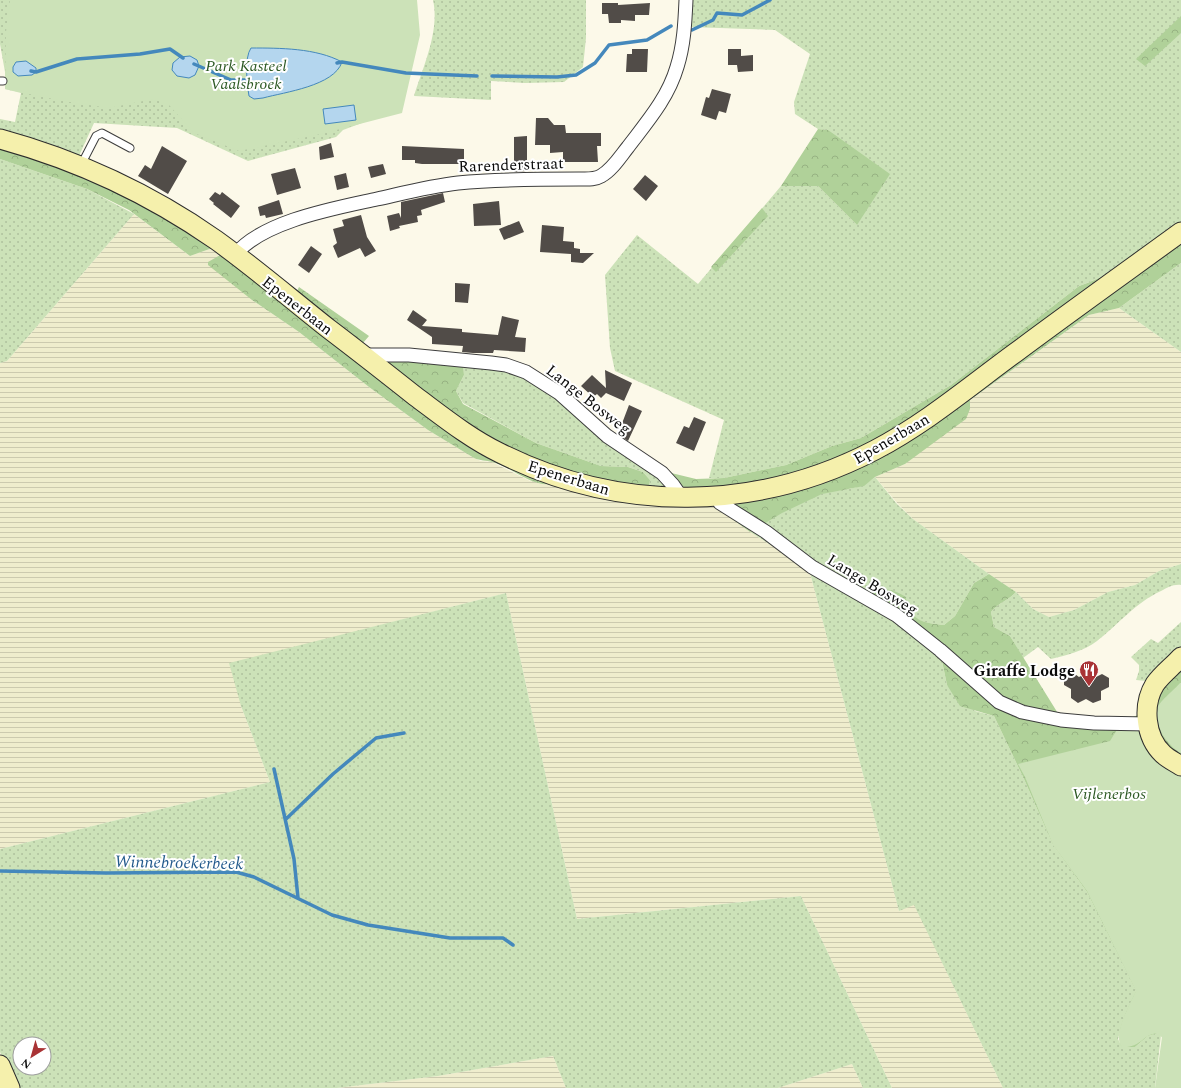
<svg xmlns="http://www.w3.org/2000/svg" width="1181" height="1088" viewBox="0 0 1181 1088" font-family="Spectral,serif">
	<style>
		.farmland { fill: url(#farmland-rules) }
		.grass { fill: url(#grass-dots); fill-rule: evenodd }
		.forest { fill: url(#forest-crowns) }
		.park { fill: #cce2b8 }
		.water { fill: #b4d6ee; stroke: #4488bc }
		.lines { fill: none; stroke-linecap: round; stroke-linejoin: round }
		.stream { stroke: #4488bc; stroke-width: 3.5 }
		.building { fill: #514c48 }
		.lane-casing { stroke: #3d3d3d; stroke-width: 9 }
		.street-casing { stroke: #3d3d3d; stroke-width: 15 }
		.secondary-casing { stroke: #2c2c2c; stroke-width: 21 }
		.lane { stroke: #fff; stroke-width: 7 }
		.street { stroke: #fff; stroke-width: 13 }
		.secondary { stroke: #f5f0ac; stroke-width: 19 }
		.labels { text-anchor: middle; stroke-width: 4; stroke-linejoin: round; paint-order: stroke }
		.park-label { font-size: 16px; font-style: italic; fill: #2c5923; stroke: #fff }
		.street-label { font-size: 16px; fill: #0a0a0a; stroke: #fff }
		.poi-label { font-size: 16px; font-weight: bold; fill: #0a0a0a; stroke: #fff; text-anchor: end }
		.water-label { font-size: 17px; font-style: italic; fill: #235a8c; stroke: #fff }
	</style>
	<defs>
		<pattern id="farmland-rules" width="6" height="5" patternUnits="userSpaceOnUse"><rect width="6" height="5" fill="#efedcd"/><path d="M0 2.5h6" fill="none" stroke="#cccaaf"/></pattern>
		<pattern id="grass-dots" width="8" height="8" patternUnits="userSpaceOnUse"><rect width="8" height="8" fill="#cce2b8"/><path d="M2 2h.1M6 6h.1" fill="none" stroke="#aec19d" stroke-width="1.8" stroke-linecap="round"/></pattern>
		<pattern id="forest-crowns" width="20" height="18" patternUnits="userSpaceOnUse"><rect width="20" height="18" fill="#b0d199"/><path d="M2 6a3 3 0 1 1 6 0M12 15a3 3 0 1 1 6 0" fill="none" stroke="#96b282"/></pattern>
	</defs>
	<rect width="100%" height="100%" fill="#fcf9e9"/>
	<path class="farmland" d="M134 214 190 256 215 247 252 300 299 332 369 387 428 430 474 458 481 461 492 462 530 481 711 502 750 532 809 569 899 911 914 904 1003 1088H892L801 896 577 919 506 593 361 630 241 706 270 782 0 849V363L7 361Z
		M1119 308 1181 352V564L1159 571 1135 585 1108 592 1074 610 1049 617 1033 609 1016 592 989 574 913 519 898 504 875 477 905 464 970 409V400L1089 315Z
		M553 1056 566 1088H337L438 1076Z
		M852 1064 863 1088H778Z"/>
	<path class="grass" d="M0 0H76L370 120 343 130 336 137 248 161 177 128 94 123 78 158 0 135V119L15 122 21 93 5 89V72L0 44Z
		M433 0H586V38L583 67 564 82 525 83 491 81V100L414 96C423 67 440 31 433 0Z
		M692 0H1181V226C1148 249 1116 273 1079 286L951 385 861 438 832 446 786 465 724 478H709L724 420 615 371 610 348 605 275 637 235 698 284 781 186H818L857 225 828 130 818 129 795 114 794 102 810 54 775 30 690 27Z
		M0 159 87 189 134 214 7 361 0 363Z
		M1181 263V352L1119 308Z
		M463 363 487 365 536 381 663 480 665 488 649 489 650 480 643 472 628 467 601 466 536 443 463 403 456 391 464 375Z
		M875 477 897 504 913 519 989 574 974 583 955 616 944 625C921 622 912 623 906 597L876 607 930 647 942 661 947 685 975 711 994 716 1024 779 1053 845 1087 892 1136 991 1120 1032 1118 1039 1122 1047H1135L1148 1036 1158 1033 1161 1035 1155 1088H1003L914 905 899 911 809 569 750 532C771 517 796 504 821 494 842 487 856 493 875 477Z
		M1181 564V585C1173 584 1167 588 1161 591 1135 603 1119 624 1097 641 1084 651 1067 655 1051 659L1038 647 1023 658 1010 636 994 627 991 612C998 603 1009 600 1016 592L1033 609 1049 617 1074 610 1108 592 1135 585 1159 571Z
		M506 593 577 919 801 896 892 1088H863L852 1064 778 1088H566L553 1056 438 1076 337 1088H16L0 1052V849L270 782 241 706 229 663ZM20 1044H44V1068H20Z
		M1181 622V647L1160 665 1146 681 1136 680 1139 671V665L1131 657 1151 639 1158 643Z"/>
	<path class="forest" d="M1181 16V33L1145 66 1136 59Z
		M818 129 828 130 890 174 857 225 818 186H781Z
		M0 143 99 179 215 247 190 256 129 210 87 189 0 159Z
		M762 208 768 216 716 272 711 267Z
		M1181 226V263L1119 308 1089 315 970 400V409L966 419 905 464 875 477 864 486 822 494 782 513 750 532 690 488 680 486 663 471 696 479 724 478 786 465 832 446 861 438 951 385 1079 286C1117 273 1148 249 1181 226Z
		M222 254 372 358 463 363 464 375 456 391 463 404 536 443 601 466 628 467 643 472 650 480 649 489 557 483C533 490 515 468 492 462 486 460 480 461 474 458L428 430 369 387 299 332 252 300 208 265V262Z
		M299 287 369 336 363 343 297 291Z
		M989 574 1016 592C1009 600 998 603 991 612L994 627 1010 636 1059 715 1125 720 1138 715 1159 691 1181 671V1088L1161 1035 1158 1033 1148 1036 1135 1047H1122C1113 1034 1130 1005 1136 991L1087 892 1053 845 1024 779 994 716 960 706 947 685 942 661 930 647 913 632 864 601C878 587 888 586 906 597 912 622 921 622 944 625L955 616 974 583Z"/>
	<path class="park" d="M10 0H417L420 35 402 113 321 134 239 151 194 133 169 105 153 99 109 108 63 101 5 89 6 32Z
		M1180 683H1181V753C1167 745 1152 724 1158 707 1160 701 1175 689 1180 683Z
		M1118 728H1136L1140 731 1181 775V1088H1155L1162 1037 1158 1033C1142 1034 1142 1048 1122 1047 1112 1035 1130 1004 1136 991L1087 891 1053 845 1025 777 1018 764 1110 741Z"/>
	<path class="water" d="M251 48C280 48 316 48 342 62 334 86 285 92 263 98L254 99 249 96C247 84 244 58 251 48Z
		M190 56 197 60 199 66 195 75 189 78 177 76 172 70 173 63 180 57Z
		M26 61 36 68V72L32 75 18 76 13 72V67L16 62Z
		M354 105 356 120 325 124 323 109Z"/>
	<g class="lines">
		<path class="stream" d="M692 30 713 20 717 13 742 15 770 0
			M337 63 342 62 406 73 477 76
			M194 64 231 80H249
			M31 71 36 72 77 59 140 54 170 49 183 58
			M492 76 557 77 576 75 595 63 609 45 647 40 671 26
			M274 769 294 859 298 898
			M286 819 333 774 376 738 404 733
			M0 871 106 873 236 872 254 877 332 915 368 925 450 938H503L513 945"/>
	</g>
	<path class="building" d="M602 3H618V5L650 3 649 15H635V21L621 20V23H609L608 14H602Z
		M632 49H648L647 72H626L627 54H632Z
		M728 49H741V56L753 55V71L738 72 737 65H728Z
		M712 89 731 94 726 113 719 111 716 120 701 115 706 97 709 98Z
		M536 118H548L554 125H565L566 133H601V146H597L598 162H563V152L550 153V145H535Z
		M527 136V171L514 172V137Z
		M331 143 334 157 320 160 319 147Z
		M162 146 187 161 168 194 138 176 145 165 151 169Z
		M402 146 464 149V164H422L415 163V160H402Z
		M383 164 386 174 371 178 368 167Z
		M295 168 301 188 277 195 271 174Z
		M346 173 349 187 337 190 334 176Z
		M645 175 658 186 646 201 633 189Z
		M215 192 220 195 222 192 240 206 231 218 213 204 214 203 209 199Z
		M443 193 445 202 421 210 422 215 417 216 418 222 399 226 400 228 390 231 387 216 399 213 401 218V202Z
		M279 200 283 214 266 218 265 215 260 216 258 207Z
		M499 201 501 225 474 226 473 204Z
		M361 215 367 237 376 251 365 257 360 248 338 258 333 246 337 243 333 229 344 226 342 220Z
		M519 221 524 232 504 240 499 229Z
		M542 225 564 227 563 241 574 242V248L580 249V253H594L583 263 571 262V254L540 252Z
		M311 246 322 254 309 273 298 265Z
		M455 283 470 284 468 303 455 302Z
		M413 310 427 320 422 326 462 329V332L498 335 502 316 519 320 515 337 526 338 525 352 494 350 493 353H473L462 352 463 346 432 344V337L407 320Z
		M605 370 632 383 624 401 606 393 601 398 597 394 593 397 581 386 592 375 606 388Z
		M629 405 642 411 628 441 618 434Z
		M694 417 706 422 694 451 676 443 684 426 689 428Z
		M1072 672 1079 677 1087 673 1094 678 1102 674 1109 678V687L1101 691V700L1093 703 1086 699 1078 703 1071 698V689L1064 685V676Z"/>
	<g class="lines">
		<defs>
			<path id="lane" d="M0 81H3
				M81 165 96 136 102 133 130 148"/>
			<path id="street" d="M235 255C262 221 336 208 377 199 404 193 431 186 458 183 498 179 539 179 579 179 587 179 594 180 601 176 612 170 620 157 628 147 647 122 668 98 677 67 684 45 685 22 686 0
				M363 355H409L491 363 506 365 526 372 559 393 607 436 662 473 673 485 682 498
				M720 496V503L766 532 812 567 896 615 940 650 999 702 1022 712 1061 720 1094 723 1148 724"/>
			<path id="secondary" d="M0 139C77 160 150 194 216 240 255 268 291 299 329 329 358 351 386 373 415 396 442 416 469 438 500 453 620 513 756 512 875 450 925 424 970 386 1015 353 1070 312 1126 272 1181 232
				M1181 657C1173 666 1162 674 1155 684 1142 705 1145 737 1163 754 1168 759 1175 762 1181 766
				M0 1065 10 1088"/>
		</defs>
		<use href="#lane" class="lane-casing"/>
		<use href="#street" class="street-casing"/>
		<use href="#secondary" class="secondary-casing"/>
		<use href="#lane" class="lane"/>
		<use href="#street" class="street"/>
		<use href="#secondary" class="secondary"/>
	</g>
	<defs>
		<symbol id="restaurant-pin" viewBox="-11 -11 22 30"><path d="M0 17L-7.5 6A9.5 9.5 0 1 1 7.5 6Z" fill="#a93335" stroke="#fff"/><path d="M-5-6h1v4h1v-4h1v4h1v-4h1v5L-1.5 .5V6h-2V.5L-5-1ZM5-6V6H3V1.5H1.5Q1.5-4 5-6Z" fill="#fff"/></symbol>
	</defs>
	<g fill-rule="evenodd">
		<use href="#restaurant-pin" x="1078" y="659" width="22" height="30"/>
	</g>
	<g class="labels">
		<g class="park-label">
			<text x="246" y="71">Park Kasteel<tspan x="246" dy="18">Vaalsbroek</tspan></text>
			<text x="1109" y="799">Vijlenerbos</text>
		</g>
		<g class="street-label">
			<text transform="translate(511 164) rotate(-2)" y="6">Rarenderstraat</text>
			<text transform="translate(298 305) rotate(38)" y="6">Epenerbaan</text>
			<text transform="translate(589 399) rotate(38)" y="6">Lange Bosweg</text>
			<text transform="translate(891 438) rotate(-30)" y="6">Epenerbaan</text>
			<text transform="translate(569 477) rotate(17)" y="6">Epenerbaan</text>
			<text transform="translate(873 584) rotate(31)" y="6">Lange Bosweg</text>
		</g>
		<g class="poi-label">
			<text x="1075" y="676">Giraffe Lodge</text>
		</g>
		<g class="water-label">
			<text transform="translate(179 862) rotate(1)" y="6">Winnebroekerbeek</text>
		</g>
	</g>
	<g transform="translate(32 1056) rotate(217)"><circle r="19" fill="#ffffff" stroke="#9d9d9d"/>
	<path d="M0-3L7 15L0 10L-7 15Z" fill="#a93335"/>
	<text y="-6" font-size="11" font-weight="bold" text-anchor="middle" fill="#0a0a0a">N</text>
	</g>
</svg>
